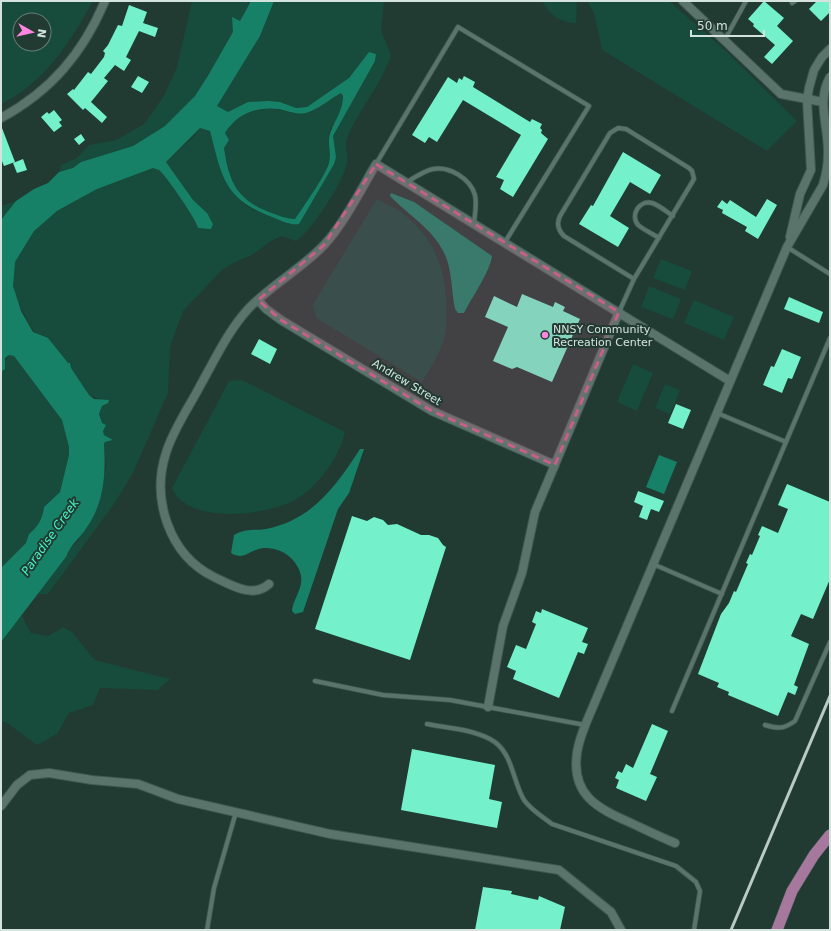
<svg xmlns="http://www.w3.org/2000/svg" width="831" height="931" viewBox="0 0 831 931" font-family="'DejaVu Sans',sans-serif">
	<style>
		.green { fill: #174b3c; fill-rule: evenodd }
		.water { fill: #178167; fill-rule: evenodd }
		.building { fill: #74f1cb }
		.lines { fill: none; stroke-linecap: round; stroke-linejoin: round }
		.service-casing { stroke: #415751; stroke-width: 5.5 }
		.minor-casing { stroke: #415751; stroke-width: 10 }
		.primary-casing { stroke: #415751; stroke-width: 12 }
		.service { stroke: #5a746b; stroke-width: 4 }
		.minor { stroke: #5a746b; stroke-width: 8 }
		.primary { stroke: #a6789e; stroke-width: 11 }
		.rail { stroke: #bacac4; stroke-width: 3 }
		.marked { fill: #c85f88; fill-opacity: 0.2; stroke: #c85f88; stroke-width: 3; stroke-dasharray: 8 5; stroke-linejoin: round }
		.poi-dot { fill: #fe85e0; stroke: #213a32; stroke-width: 1.5 }
		.labels { text-anchor: middle; stroke-width: 4; stroke-linejoin: round; paint-order: stroke }
		.poi-label { font-size: 11px; fill: #d4e3dd; stroke: #213a32; text-anchor: start }
		.street-label { font-size: 11px; fill: #d4e3dd; stroke: #213a32 }
		.water-label { font-size: 12px; font-style: italic; fill: #45f5c6; stroke: #213a32 }
	</style>
	<rect width="100%" height="100%" fill="#213a32"/>
	<path class="green" d="M1 1H93C71 41 44 84 1 104ZM20 20H44V44H20Z
		M192 1H251L240 21 232 18 234 32 209 74 195 96 165 126 133 146 81 162 73 168 59 172 61 165 77 158 89 145 116 140 144 124 164 96 177 67Z
		M274 1H384L381 30 391 55C381 86 359 109 347 138 344 146 349 155 347 163 344 181 311 232 296 241L281 236 271 241 252 255 235 262 222 270 183 311 170 347 168 393 133 473 114 504 48 594H37L66 557 69 549 78 541 106 468 104 444 105 442 113 440 104 435 102 423 99 414 102 406 108 403 89 395 48 338 34 332 16 300 13 286V269L15 262 34 231 49 216 97 189 153 168C155 169 157 169 159 170 166 176 196 219 198 228L207 213 193 200 166 162 193 137 200 128 210 131 218 161 243 203 254 210 295 225 336 157 333 136 375 61 376 54 369 52 349 78 307 107 296 108 280 102 268 101 248 102 228 112 217 106 260 36Z
		M542 1H577L576 23C561 23 549 15 542 1Z
		M587 1H669L724 49 797 121 767 151 602 50 594 13Z
		M341 92C350 105 335 120 330 131 326 142 332 152 329 164 325 177 304 207 295 219 286 219 278 215 269 212 236 199 229 181 224 148L229 140 225 133C237 115 257 106 279 109 288 111 295 115 306 113 318 109 331 100 341 92Z
		M377 199C385 204 394 207 401 212 433 236 447 269 446 308 446 317 447 327 445 335 441 352 431 367 422 382L316 318 313 304Z
		M16 201 1 220V206Z
		M661 259 692 271 685 290 653 278Z
		M649 286 681 299 673 319 641 307Z
		M694 300 734 317 724 340 684 323Z
		M9 355 14 356 62 420 69 447V455L60 492 44 507 43 517 34 530 29 534 26 543 1 568V372L5 369 4 363Z
		M633 364 653 373 637 411 617 402Z
		M242 380 345 432C339 458 318 487 295 500 267 516 186 525 172 488L229 381Z
		M665 384 680 390 670 414 655 408Z
		M21 614 31 633 48 636 63 627 72 632 95 660 170 679 158 690 100 688 93 705 69 713 57 734 37 745 7 723 1 721V642Z"/>
	<path class="water" d="M251 1H274L260 36 217 106 228 112 248 102 268 101 280 102 296 108 307 107 349 78 369 52 376 54 375 61 333 136 336 157 334 164 299 224C291 226 280 220 272 217 224 199 222 177 210 131L200 128 166 162 193 200 207 213 213 224 211 229 198 228C196 219 166 176 159 170 157 169 155 169 153 168L97 189 57 211 34 231 15 262 13 286 21 311 33 332 48 338 68 363H70L71 368 89 395 94 399 109 400 108 403 102 406 99 414 102 423 106 425 103 431 104 435 113 440 105 442 104 444C106 473 104 503 87 527 81 537 70 545 66 557L1 642V568L26 543 29 534C38 527 43 518 44 507L60 492 69 455V447L62 420 14 356 9 355 5 358V369L1 372V220L16 201 34 189 48 183 59 172 73 168 81 162 133 146 165 126 195 96 209 74 233 32 232 17 240 21ZM341 93 343 96C343 110 336 118 331 131 326 142 332 151 329 163 326 175 303 207 295 219 286 219 278 215 269 212 236 199 229 181 224 148L229 140 225 133C237 114 257 106 279 109 289 111 296 115 306 113 319 109 330 99 341 93Z
		M391 193 414 202 492 256C490 272 472 297 464 313H458L455 309C452 294 452 278 448 263 439 232 410 217 390 196Z
		M360 449H364L363 452 349 493 338 509 303 612 295 614 292 611C293 599 303 589 301 576 300 569 295 562 291 558 283 550 267 545 256 550 246 553 243 560 231 553L234 535C247 528 253 531 266 529 312 520 336 486 360 449Z
		M659 455 677 462 664 494 646 487Z"/>
	<path class="building" d="M764 1 784 18 777 26 793 41 772 64 764 57 775 45 753 26 754 24 748 19Z
		M817 1H830V12L821 21 809 9Z
		M129 5 147 12 143 23 158 28 155 37 139 31 126 57 131 60 124 71 115 65 104 78 108 81 91 102 107 117 102 123 85 108 83 110 67 94 73 89 74 90 88 72 91 74 104 57 105 53 103 51 108 45 118 25 122 26Z
		M138 76 149 82 142 93 131 87Z
		M464 76 475 82 473 87 530 122 532 119 542 124 540 128 542 130 541 133 548 139 513 197 500 189 504 180 496 177 521 135 463 100 437 142 429 137 425 143 412 135 448 77 457 83 459 78 462 80Z
		M54 110 62 120 59 122 62 126 54 132 41 117 47 112 49 114Z
		M2 128 15 162 4 166 1 159Z
		M81 134 85 140 79 145 74 139Z
		M623 152 661 175 650 194 630 182 610 216 629 228 618 247 579 224 591 205 593 206Z
		M23 159 27 170 17 173 13 163Z
		M767 199 777 205 758 239 745 231 747 227 722 213 723 210 717 207 722 200 727 204 730 200 756 217Z
		M522 294 553 307 555 302 565 307 563 311 580 319 552 382 517 367 512 369 493 361 508 327 485 317 494 296 517 307Z
		M789 297 823 312 819 323 784 309Z
		M259 339 277 349 270 364 251 354Z
		M782 349 801 357 792 379 788 378 782 393 763 385 771 366 774 367Z
		M676 404 691 410 683 429 668 423Z
		M787 484 830 502V579L813 619 801 614 791 636 809 644 794 685 798 687 795 695 788 692 778 716 728 695 729 692 717 687 719 683 698 674 721 614 729 603 734 591 736 592 748 564 746 563 750 554 752 555 760 536 758 535 762 526 778 533 788 509 778 505Z
		M638 491 664 501 659 512 651 509 647 520 639 517 643 506 634 502Z
		M352 516 367 521 374 517 383 520 388 525 397 524 421 535H429L438 538 443 545 446 547 410 660 315 629Z
		M542 609 588 628 582 642 588 644 584 654 578 652 559 698 513 679 516 671 507 667 516 645 526 649 536 624 532 622 536 611 541 613Z
		M652 724 668 731 650 774 657 777 646 801 616 788 619 780 615 778 618 771 622 773 626 764 633 768Z
		M412 749 495 765 489 799 502 802 497 828 401 810Z
		M483 887 512 891 511 894 538 900 539 896 565 907 560 930H475Z"/>
	<g class="lines">
		<defs>
			<path id="service" d="M792 3 795 1
				M724 41 746 1
				M376 164 458 27 589 106 505 242
				M407 182C415 177 424 171 433 169 449 166 470 178 475 195 477 204 475 214 474 223
				M659 238C653 234 644 230 638 225 630 215 639 200 652 203 659 205 667 212 673 216
				M787 247 830 274
				M619 312 634 279 694 179 692 171 689 168 626 129 618 128 610 133 560 216C556 224 558 230 564 236L634 279
				M717 413 786 442
				M653 564 722 594
				M315 681 383 695 450 700 585 725
				M672 711 830 338
				M427 724C448 728 471 729 490 739 513 751 512 780 524 800 531 810 543 817 552 824L676 866 696 882 700 891 694 930
				M765 725C778 729 784 729 795 721L830 642
				M207 930 214 888 236 812"/>
			<path id="minor" d="M683 1 781 94 823 102
				M1 118C51 91 83 53 105 1
				M790 237 800 194 811 170 807 100 809 88 814 70 822 57 830 49
				M258 300 266 309 281 320 432 411 555 465
				M269 584C253 599 231 585 214 577 169 555 151 499 166 453 173 430 189 407 200 386 215 359 229 329 250 307 273 284 302 268 324 245 343 225 362 188 376 164L730 381
				M488 707 503 626 522 573 535 512 619 312
				M1 806 17 785 30 775 49 773 92 780 138 784 178 799 330 834 559 870 611 912 621 930
				M675 843C660 837 646 830 631 823 597 808 571 795 577 753 579 738 586 723 592 709L787 247 823 185C826 175 828 165 828 154 829 129 816 100 830 77"/>
			<path id="primary" d="M777 930 792 891 814 855 830 835"/>
		</defs>
		<use href="#service" class="service-casing"/>
		<use href="#minor" class="minor-casing"/>
		<use href="#primary" class="primary-casing"/>
		<use href="#service" class="service"/>
		<use href="#minor" class="minor"/>
		<use href="#primary" class="primary"/>
		<path class="rail" d="M731 930 830 696"/>
	</g>
	<path class="marked" d="M376 164 619 312 555 465 432 411 281 320 258 300 324 245Z"/>
	<circle class="poi-dot" cx="545" cy="335" r="4"/>
	<g class="labels">
		<g class="poi-label">
			<text x="553" y="333">NNSY Community<tspan x="553" dy="13">Recreation Center</tspan></text>
		</g>
		<g class="street-label">
			<text transform="translate(407 382) rotate(31)" y="4">Andrew Street</text>
		</g>
		<g class="water-label">
			<text transform="translate(50 537) rotate(-55)" y="4">Paradise Creek</text>
		</g>
	</g>
	<rect width="831" height="931" fill="none" stroke="#d4e3dd" stroke-width="4"/>
	<g transform="translate(32 32) rotate(98)"><circle r="19" fill="#213a32" stroke="#697e76"/>
	<path d="M0-3L7 15L0 10L-7 15Z" fill="#fe85e0"/>
	<text y="-6" font-size="11" font-weight="bold" text-anchor="middle" fill="#d4e3dd">N</text>
	</g>
	<path d="M691 30v6h73v-6" fill="none" stroke="#d4e3dd" stroke-width="2"/>
	<text x="697" y="30" font-size="12" fill="#d4e3dd" stroke="#213a32" stroke-width="3" paint-order="stroke">50 m</text>
</svg>
